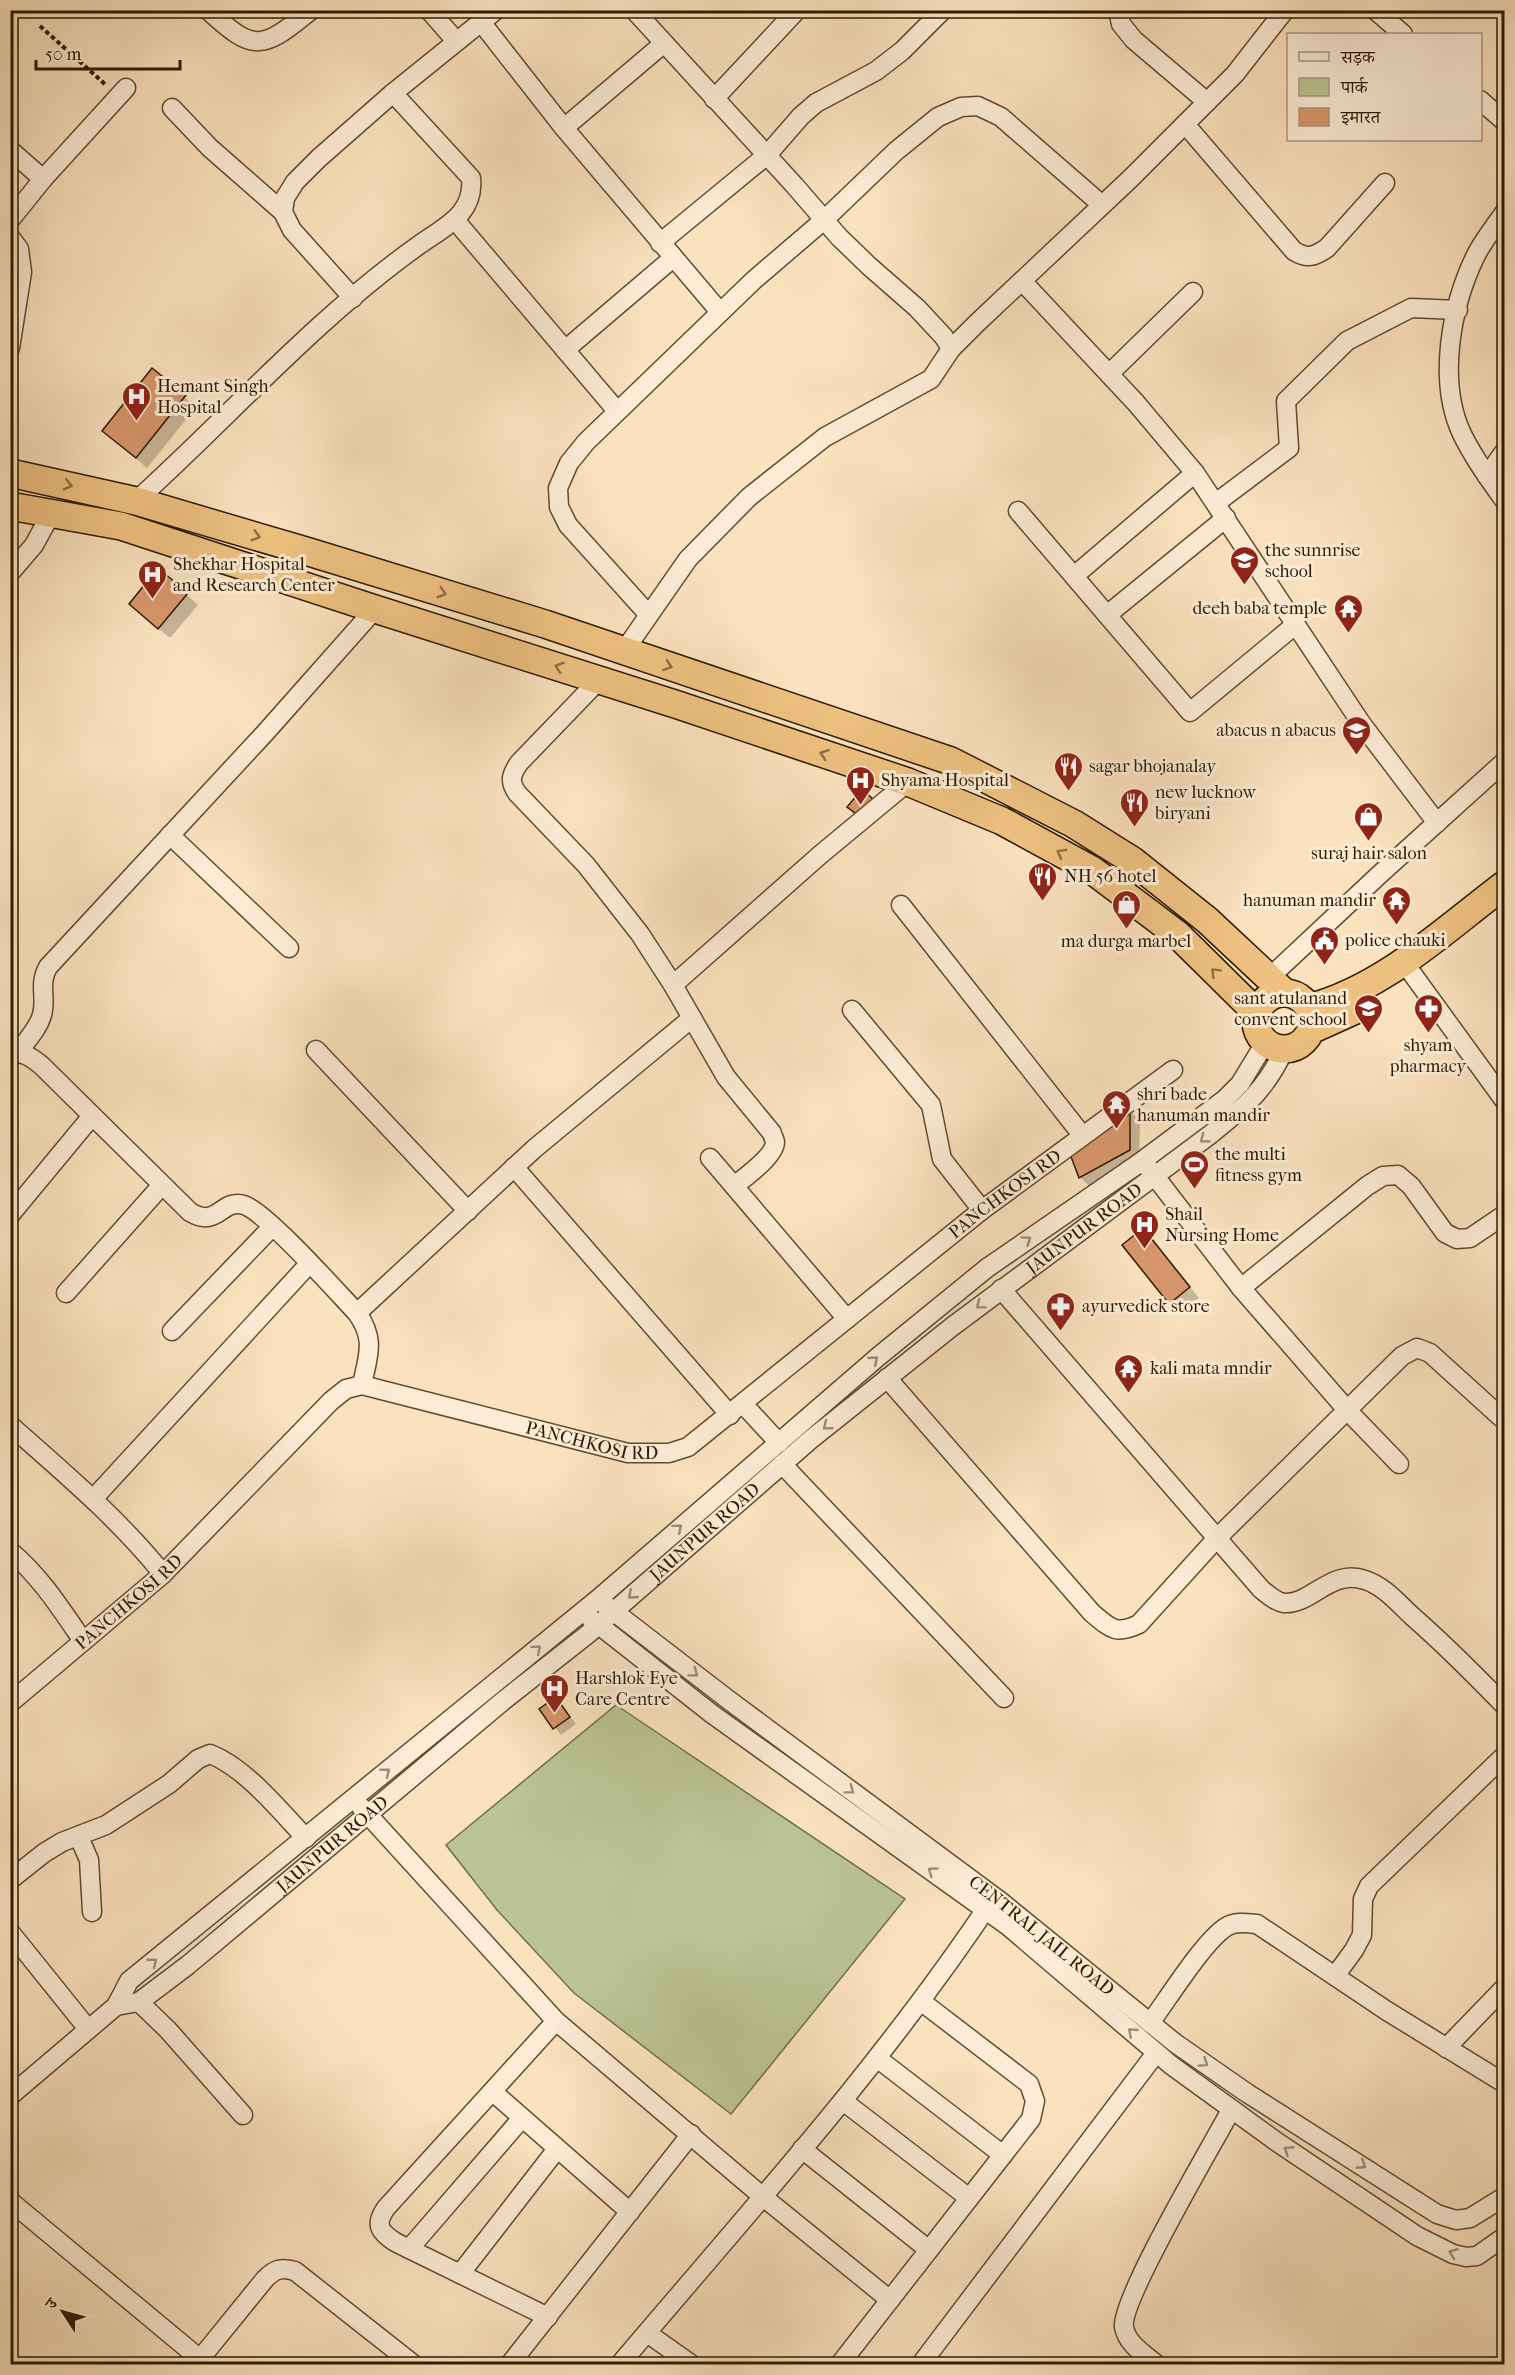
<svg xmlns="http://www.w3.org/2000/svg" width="1515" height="2375" viewBox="0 0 1515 2375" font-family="'IM FELL French Canon','Noto Serif Devanagari',serif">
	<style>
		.green { fill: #bac495; stroke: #736f4a; stroke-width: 1.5 }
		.shadow { fill: #0003 }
		.building { fill: #d8966b; stroke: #2c1a00; stroke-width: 1.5 }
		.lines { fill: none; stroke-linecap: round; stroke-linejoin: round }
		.minor-casing { stroke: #604c30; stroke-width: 21 }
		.highway-casing { stroke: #2c1a00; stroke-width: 30 }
		.path { stroke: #2c1a00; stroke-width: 4; stroke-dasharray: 4.5 3; stroke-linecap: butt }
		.minor { stroke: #fcecd5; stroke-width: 18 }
		.highway { stroke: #eec180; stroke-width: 27 }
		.oneway { stroke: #8d6e40 }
		.oneway2 { stroke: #9e8e75 }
		.labels { text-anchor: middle; stroke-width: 6; stroke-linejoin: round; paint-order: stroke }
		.poi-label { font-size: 18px; fill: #2c1a00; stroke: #fcecd5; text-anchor: start }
		.street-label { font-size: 18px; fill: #2c1a00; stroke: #fcecd5 }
	</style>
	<rect width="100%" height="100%" fill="#fbe2bf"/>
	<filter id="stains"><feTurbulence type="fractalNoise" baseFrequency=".00333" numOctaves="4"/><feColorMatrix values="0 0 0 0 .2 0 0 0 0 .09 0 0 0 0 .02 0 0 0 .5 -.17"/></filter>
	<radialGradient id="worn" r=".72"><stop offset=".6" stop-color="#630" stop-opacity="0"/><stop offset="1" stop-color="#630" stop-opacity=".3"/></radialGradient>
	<path class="green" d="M616 1705 905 1899 731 2114 574 1993 497 1910 446 1845Z"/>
	<path class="shadow" d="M152 370 196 407 147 468 104 431Z
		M159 570 198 605 170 638 141 614Z
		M1130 1111 1140 1121 1139 1160 1090 1187 1080 1177Z
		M1153 1241 1199 1298 1180 1313 1170 1303Z
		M556 1699 576 1724 561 1735 541 1709Z"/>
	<path class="building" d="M152 368 186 395 136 458 102 431Z
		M158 568 188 593 158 629 129 604Z
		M862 789 873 799 859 816 847 807Z
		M1130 1109V1150L1079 1178 1070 1154Z
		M1143 1228 1190 1287 1169 1304 1122 1245Z
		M556 1697 570 1717 553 1729 539 1709Z"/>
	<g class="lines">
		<defs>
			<g id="minor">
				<path d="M208 10C255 54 263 49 311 10"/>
				<path d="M429 10 456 41"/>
				<path d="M634 10 795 186 839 237 869 266 917 308 944 337 951 349"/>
				<path d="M1118 10 1121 24 1134 40 1207 102"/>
				<path d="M1375 10 1403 34"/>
				<path d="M481 22 564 128 720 312"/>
				<path d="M714 99 797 10"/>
				<path d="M1480 100 1504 121"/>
				<path d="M172 108 210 148 283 212"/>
				<path d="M1185 124 1294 251C1307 259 1314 257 1327 248L1385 183"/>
				<path d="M564 128 663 44"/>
				<path d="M10 150 43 179"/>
				<path d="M1504 213C1495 226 1483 241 1476 255 1451 306 1437 381 1462 434 1473 457 1489 479 1504 500"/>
				<path d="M10 220 43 179 126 88"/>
				<path d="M455 220 617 411"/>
				<path d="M10 237 19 249 22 272 10 348"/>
				<path d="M660 243 767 155 801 116 816 103 876 71 902 51 943 10"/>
				<path d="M1022 281 1136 403 1195 473 1361 723 1437 823"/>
				<path d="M353 298 292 230 283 212 285 198 295 182 319 158 393 93 496 10"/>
				<path d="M565 350 673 258"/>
				<path d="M1109 374 1193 292"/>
				<path d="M1487 476 1504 452"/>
				<path d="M136 501C230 416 315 319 419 245 444 227 475 214 471 178L393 93"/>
				<path d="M1216 503 1289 448 1286 401 1347 341 1411 308 1458 310"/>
				<path d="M1018 511 1190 712 1295 625"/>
				<path d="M10 573 34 545 52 512"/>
				<path d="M1074 576 1195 473"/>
				<path d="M648 614 568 525 559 507 558 488 569 463 586 442 754 280 824 220 896 151 938 117 961 107 978 106 1001 117 1102 205"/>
				<path d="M1107 615 1226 518"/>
				<path d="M624 651 688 559 749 497 825 437 931 379 951 349 977 323 1130 179 1235 74 1285 10"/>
				<path d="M599 680 519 763C511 775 509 781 517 793L586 865 640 934 673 985 726 1077 772 1133C772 1135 775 1140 775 1142 775 1156 744 1178 734 1186"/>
				<path d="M170 835 289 948"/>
				<path d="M901 905 1082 1135"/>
				<path d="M1403 961 1504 1100"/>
				<path d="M1269 978 1379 875 1504 762"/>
				<path d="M673 985 820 855 908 782"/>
				<path d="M852 1010 931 1105 942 1159 982 1210"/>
				<path d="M316 1050 468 1211"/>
				<path d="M18 1052C27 1040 38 1029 42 1015 47 997 38 985 48 967L265 733 375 609"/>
				<path d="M10 1054C23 1051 31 1057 41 1065L190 1212C218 1229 221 1198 244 1205 266 1212 337 1292 357 1313 376 1340 368 1355 362 1385"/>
				<path d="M710 1158 847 1319"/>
				<path d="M1147 1166 1241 1288 1348 1411 1399 1464"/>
				<path d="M514 1167 730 1415"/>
				<path d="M10 1215 92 1116"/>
				<path d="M1241 1288 1367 1186 1383 1176 1398 1175 1411 1186 1445 1233 1457 1239 1470 1238 1504 1215"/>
				<path d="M1001 1289 1261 1589C1267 1594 1276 1602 1284 1603 1311 1605 1331 1568 1365 1580 1384 1586 1398 1603 1412 1616 1444 1644 1474 1674 1504 1705"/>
				<path d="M66 1293 162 1185"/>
				<path d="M357 1313 534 1149 692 1018"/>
				<path d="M172 1331 272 1227"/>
				<path d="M887 1378 1092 1613C1111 1629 1116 1635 1139 1624L1217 1538 1402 1356 1417 1348 1430 1353 1504 1420"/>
				<path d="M743 1404 779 1443"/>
				<path d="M10 1425C63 1472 118 1518 163 1574"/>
				<path d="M782 1464 1004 1698"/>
				<path d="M93 1499 309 1264"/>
				<path d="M10 1551C40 1576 61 1609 83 1641"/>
				<path id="s1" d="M604 1604 730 1701 1000 1901 1175 2043 1247 2093 1437 2214 1456 2220 1470 2218 1504 2197"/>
				<path d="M590 1618 712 1714 1008 1926 1171 2065 1277 2142 1417 2236 1453 2254 1466 2257 1477 2256 1504 2237"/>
				<path id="s2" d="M10 1703 163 1574 331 1401 346 1389 362 1385 628 1453H669L688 1447 982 1210 1173 1070"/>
				<path d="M361 1807 556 2021 762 2196 890 2300"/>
				<path d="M79 1837 89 1860 92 1912"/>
				<path d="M10 1880 44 1853 62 1842 106 1825 169 1784 198 1759 210 1754C246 1768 279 1810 306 1838"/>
				<path d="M10 1932 88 2029"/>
				<path d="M1335 1976 1354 1950 1362 1935 1363 1899 1369 1886 1504 1756"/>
				<path d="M139 2002 168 2030 243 2115"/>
				<path id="s3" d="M116 2006 139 2002 188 1965 503 1701 588 1634 810 1440 953 1326 1211 1134C1245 1106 1265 1091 1284 1050"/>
				<path d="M1150 2023C1168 1999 1203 1942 1226 1927 1235 1921 1247 1923 1257 1924L1387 2011 1504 2083"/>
				<path d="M1446 2048 1504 1988"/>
				<path d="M877 2058 1003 2155"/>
				<path d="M493 2092 630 2212"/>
				<path d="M10 2096 116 2006 129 1981 598 1599 879 1356 987 1268 1138 1164 1224 1100 1240 1084 1265 1043"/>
				<path d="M843 2101 969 2198"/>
				<path d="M802 2149 929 2250"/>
				<path d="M10 2201 206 2364"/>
				<path d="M409 2249 522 2118"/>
				<path d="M460 2274 557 2149"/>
				<path d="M548 2317 395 2242C380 2232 374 2225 386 2208L556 2021"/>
				<path d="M647 2333 691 2364"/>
				<path d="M200 2359 265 2279C275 2269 281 2267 295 2271L413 2364"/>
				<path d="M510 2364 691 2134"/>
				<path d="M620 2364C748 2213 882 2065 992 1900"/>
				<path d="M840 2364 1031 2119 1035 2101 1029 2084 922 2002"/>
				<path d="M921 2364 1156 2053"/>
				<path d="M1156 2364C1144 2354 1127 2344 1124 2327 1120 2300 1213 2144 1231 2110"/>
			</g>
			<path id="highway" d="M10 473 136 501 309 552 545 624 951 761 1074 824 1133 861 1207 920 1285 993
				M10 506 121 526 375 609 675 704 908 782 1002 821 1092 870 1178 935 1257 1013
				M1256 1021a28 28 0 1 1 56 0a28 28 0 1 1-56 0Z
				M1309 1008C1384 988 1443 931 1504 885
				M1311 1030 1362 1007"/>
		</defs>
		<use href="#minor" class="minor-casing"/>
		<use href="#highway" class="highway-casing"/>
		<path class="path" d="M40 26 107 86"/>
		<use href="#minor" class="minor"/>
		<use href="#highway" class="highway"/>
	</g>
	<defs><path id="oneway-chevron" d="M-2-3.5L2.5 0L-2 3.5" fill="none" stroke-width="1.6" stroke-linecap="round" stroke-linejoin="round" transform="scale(1.5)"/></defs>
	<g class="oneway">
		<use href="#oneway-chevron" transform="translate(68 485) rotate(13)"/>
		<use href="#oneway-chevron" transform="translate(256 536) rotate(16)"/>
		<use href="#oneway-chevron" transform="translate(442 593) rotate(17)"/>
		<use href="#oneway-chevron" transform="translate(668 666) rotate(19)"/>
		<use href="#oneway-chevron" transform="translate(559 667) rotate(-163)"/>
		<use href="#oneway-chevron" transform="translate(824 754) rotate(-161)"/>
		<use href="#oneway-chevron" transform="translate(1061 853) rotate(-151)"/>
		<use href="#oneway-chevron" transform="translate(1215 972) rotate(-135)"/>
	</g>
	<g class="oneway2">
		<use href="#oneway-chevron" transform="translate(1204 1139) rotate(143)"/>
		<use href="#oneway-chevron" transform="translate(1027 1240) rotate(-35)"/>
		<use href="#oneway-chevron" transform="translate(980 1305) rotate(143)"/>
		<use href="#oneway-chevron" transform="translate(874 1360) rotate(-41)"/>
		<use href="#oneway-chevron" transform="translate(827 1426) rotate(141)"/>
		<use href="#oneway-chevron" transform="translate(678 1528) rotate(-40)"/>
		<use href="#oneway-chevron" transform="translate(632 1595) rotate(139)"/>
		<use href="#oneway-chevron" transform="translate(537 1649) rotate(-40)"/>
		<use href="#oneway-chevron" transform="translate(694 1673) rotate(37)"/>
		<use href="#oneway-chevron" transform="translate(386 1772) rotate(-39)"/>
		<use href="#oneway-chevron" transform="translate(850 1790) rotate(37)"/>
		<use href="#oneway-chevron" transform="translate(932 1871) rotate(-144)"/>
		<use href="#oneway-chevron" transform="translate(153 1962) rotate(-39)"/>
		<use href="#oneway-chevron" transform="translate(1132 2032) rotate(-139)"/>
		<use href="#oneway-chevron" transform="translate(1204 2063) rotate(35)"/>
		<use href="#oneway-chevron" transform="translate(1288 2150) rotate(-146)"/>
		<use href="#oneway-chevron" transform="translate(1362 2165) rotate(33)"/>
		<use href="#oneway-chevron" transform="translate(1453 2253) rotate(-160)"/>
	</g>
	<defs>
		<symbol id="hospital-pin" viewBox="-11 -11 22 30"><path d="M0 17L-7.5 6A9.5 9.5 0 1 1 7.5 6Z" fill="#8f2418" stroke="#fcecd5"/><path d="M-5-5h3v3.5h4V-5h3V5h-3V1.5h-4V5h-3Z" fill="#fff"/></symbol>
		<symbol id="school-pin" viewBox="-11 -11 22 30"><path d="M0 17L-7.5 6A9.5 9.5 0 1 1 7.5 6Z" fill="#8f2418" stroke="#fcecd5"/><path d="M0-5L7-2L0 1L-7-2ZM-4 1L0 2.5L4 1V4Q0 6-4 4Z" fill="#fff"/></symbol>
		<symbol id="temple-pin" viewBox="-11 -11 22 30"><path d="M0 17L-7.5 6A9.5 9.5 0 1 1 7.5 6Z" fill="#8f2418" stroke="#fcecd5"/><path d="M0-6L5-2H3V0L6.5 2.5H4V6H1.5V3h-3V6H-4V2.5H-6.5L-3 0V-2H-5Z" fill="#fff"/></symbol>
		<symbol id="restaurant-pin" viewBox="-11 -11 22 30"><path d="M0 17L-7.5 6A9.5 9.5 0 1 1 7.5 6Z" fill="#8f2418" stroke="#fcecd5"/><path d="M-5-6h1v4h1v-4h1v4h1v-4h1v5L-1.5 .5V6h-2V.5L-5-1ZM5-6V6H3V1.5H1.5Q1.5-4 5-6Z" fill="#fff"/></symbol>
		<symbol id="shop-pin" viewBox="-11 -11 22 30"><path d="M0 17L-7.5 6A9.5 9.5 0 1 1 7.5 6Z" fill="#8f2418" stroke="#fcecd5"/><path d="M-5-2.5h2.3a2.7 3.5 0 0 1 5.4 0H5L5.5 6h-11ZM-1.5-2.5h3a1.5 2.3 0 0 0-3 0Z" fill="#fff"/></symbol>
		<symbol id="civic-pin" viewBox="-11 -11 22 30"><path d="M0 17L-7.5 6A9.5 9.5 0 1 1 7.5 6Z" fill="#8f2418" stroke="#fcecd5"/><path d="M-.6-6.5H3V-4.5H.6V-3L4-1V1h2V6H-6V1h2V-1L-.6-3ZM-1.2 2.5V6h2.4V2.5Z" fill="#fff"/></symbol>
		<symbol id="pharmacy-pin" viewBox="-11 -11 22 30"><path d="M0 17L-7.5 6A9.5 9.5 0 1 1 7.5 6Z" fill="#8f2418" stroke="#fcecd5"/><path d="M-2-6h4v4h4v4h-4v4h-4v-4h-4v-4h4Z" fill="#fff"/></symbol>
		<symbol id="stadium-pin" viewBox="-11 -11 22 30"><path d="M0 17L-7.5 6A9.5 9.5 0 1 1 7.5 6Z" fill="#8f2418" stroke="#fcecd5"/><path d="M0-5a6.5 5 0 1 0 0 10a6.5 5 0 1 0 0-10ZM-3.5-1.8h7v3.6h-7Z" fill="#fff"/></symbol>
	</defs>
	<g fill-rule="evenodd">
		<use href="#hospital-pin" x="120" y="380" width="33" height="45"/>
		<use href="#school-pin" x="1228" y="544" width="33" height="45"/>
		<use href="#hospital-pin" x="136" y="558" width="33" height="45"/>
		<use href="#temple-pin" x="1332" y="592" width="33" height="45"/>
		<use href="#school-pin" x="1340" y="714" width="33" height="45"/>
		<use href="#restaurant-pin" x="1052" y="750" width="33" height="45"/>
		<use href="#hospital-pin" x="844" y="764" width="33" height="45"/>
		<use href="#restaurant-pin" x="1118" y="786" width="33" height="45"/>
		<use href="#shop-pin" x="1352" y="800" width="33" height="45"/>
		<use href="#restaurant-pin" x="1026" y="860" width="33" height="45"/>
		<use href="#temple-pin" x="1380" y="884" width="33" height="45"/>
		<use href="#shop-pin" x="1110" y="888" width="33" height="45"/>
		<use href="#civic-pin" x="1308" y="924" width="33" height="45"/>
		<use href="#school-pin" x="1352" y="992" width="33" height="45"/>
		<use href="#pharmacy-pin" x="1412" y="992" width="33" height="45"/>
		<use href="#temple-pin" x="1100" y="1088" width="33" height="45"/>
		<use href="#stadium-pin" x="1178" y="1148" width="33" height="45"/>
		<use href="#hospital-pin" x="1128" y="1208" width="33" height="45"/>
		<use href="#pharmacy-pin" x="1044" y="1290" width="33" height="45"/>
		<use href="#temple-pin" x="1112" y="1352" width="33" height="45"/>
		<use href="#hospital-pin" x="538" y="1672" width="33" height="45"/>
	</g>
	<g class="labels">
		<g class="poi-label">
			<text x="157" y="392">Hemant Singh<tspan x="157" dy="21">Hospital</tspan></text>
			<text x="1265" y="556">the sunnrise<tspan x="1265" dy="21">school</tspan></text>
			<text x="173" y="570">Shekhar Hospital<tspan x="173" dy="21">and Research Center</tspan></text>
			<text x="1327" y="614" text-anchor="end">deeh baba temple</text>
			<text x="1336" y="736" text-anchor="end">abacus n abacus</text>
			<text x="1089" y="772">sagar bhojanalay</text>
			<text x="881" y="786">Shyama Hospital</text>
			<text x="1155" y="798">new lucknow<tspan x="1155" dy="21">biryani</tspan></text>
			<text x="1369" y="859" text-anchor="middle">suraj hair salon</text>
			<text x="1064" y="882">NH 56 hotel</text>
			<text x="1376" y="906" text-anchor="end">hanuman mandir</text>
			<text x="1345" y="946">police chauki</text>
			<text x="1126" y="947" text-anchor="middle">ma durga marbel</text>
			<text x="1347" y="1004" text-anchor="end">sant atulanand<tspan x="1347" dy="21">convent school</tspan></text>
			<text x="1428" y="1051" text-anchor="middle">shyam<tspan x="1428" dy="21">pharmacy</tspan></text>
			<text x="1137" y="1100">shri bade<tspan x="1137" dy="21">hanuman mandir</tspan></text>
			<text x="1215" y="1160">the multi<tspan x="1215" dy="21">fitness gym</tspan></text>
			<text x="1165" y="1220">Shail<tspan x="1165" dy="21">Nursing Home</tspan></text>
			<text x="1082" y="1312">ayurvedick store</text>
			<text x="1150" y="1374">kali mata mndir</text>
			<text x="575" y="1684">Harshlok Eye<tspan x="575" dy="21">Care Centre</tspan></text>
		</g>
		<g class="street-label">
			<text dy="6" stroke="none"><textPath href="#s2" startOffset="1218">PANCHKOSI RD</textPath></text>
			<text dy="6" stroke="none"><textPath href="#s3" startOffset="1245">JAUNPUR ROAD</textPath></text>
			<text dy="6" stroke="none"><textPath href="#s2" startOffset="714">PANCHKOSI RD</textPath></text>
			<text dy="6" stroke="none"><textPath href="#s3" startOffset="759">JAUNPUR ROAD</textPath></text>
			<text dy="6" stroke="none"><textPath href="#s2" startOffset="156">PANCHKOSI RD</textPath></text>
			<text dy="6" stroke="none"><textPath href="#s3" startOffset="273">JAUNPUR ROAD</textPath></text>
			<text dy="6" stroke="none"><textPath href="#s1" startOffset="549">CENTRAL JAIL ROAD</textPath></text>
		</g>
	</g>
	<rect width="1515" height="2375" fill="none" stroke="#fbe2bf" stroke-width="36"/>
	<rect x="12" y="12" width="1491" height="2351" fill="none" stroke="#2c1a00" stroke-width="3"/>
	<rect x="18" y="18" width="1479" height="2339" fill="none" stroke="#2c1a00" stroke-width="1.5"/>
	<rect x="1287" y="33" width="195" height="108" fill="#fcecd5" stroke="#a99880" stroke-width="1.5"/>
	<rect x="1299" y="52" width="30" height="9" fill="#fcecd5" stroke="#a99880" stroke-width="1.5"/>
	<text x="1341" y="63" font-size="18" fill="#2c1a00">सड़क</text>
	<rect x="1299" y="78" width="30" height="18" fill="#bac495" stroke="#a99880" stroke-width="1.5"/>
	<text x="1341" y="93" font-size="18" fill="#2c1a00">पार्क</text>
	<rect x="1299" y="108" width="30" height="18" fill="#d8966b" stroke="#a99880" stroke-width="1.5"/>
	<text x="1341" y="123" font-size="18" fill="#2c1a00">इमारत</text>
	<g transform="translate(63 2312) rotate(306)" stroke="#fcecd5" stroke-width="4.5" paint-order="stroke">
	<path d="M0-4.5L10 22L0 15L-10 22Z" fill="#2c1a00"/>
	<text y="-9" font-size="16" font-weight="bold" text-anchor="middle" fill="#2c1a00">उ</text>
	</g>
	<path d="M36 60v9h144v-9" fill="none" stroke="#2c1a00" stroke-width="3"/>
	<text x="45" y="60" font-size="18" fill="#2c1a00" stroke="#fcecd5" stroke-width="4.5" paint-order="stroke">50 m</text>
	<rect width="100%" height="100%" filter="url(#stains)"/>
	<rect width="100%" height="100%" fill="url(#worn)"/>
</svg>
